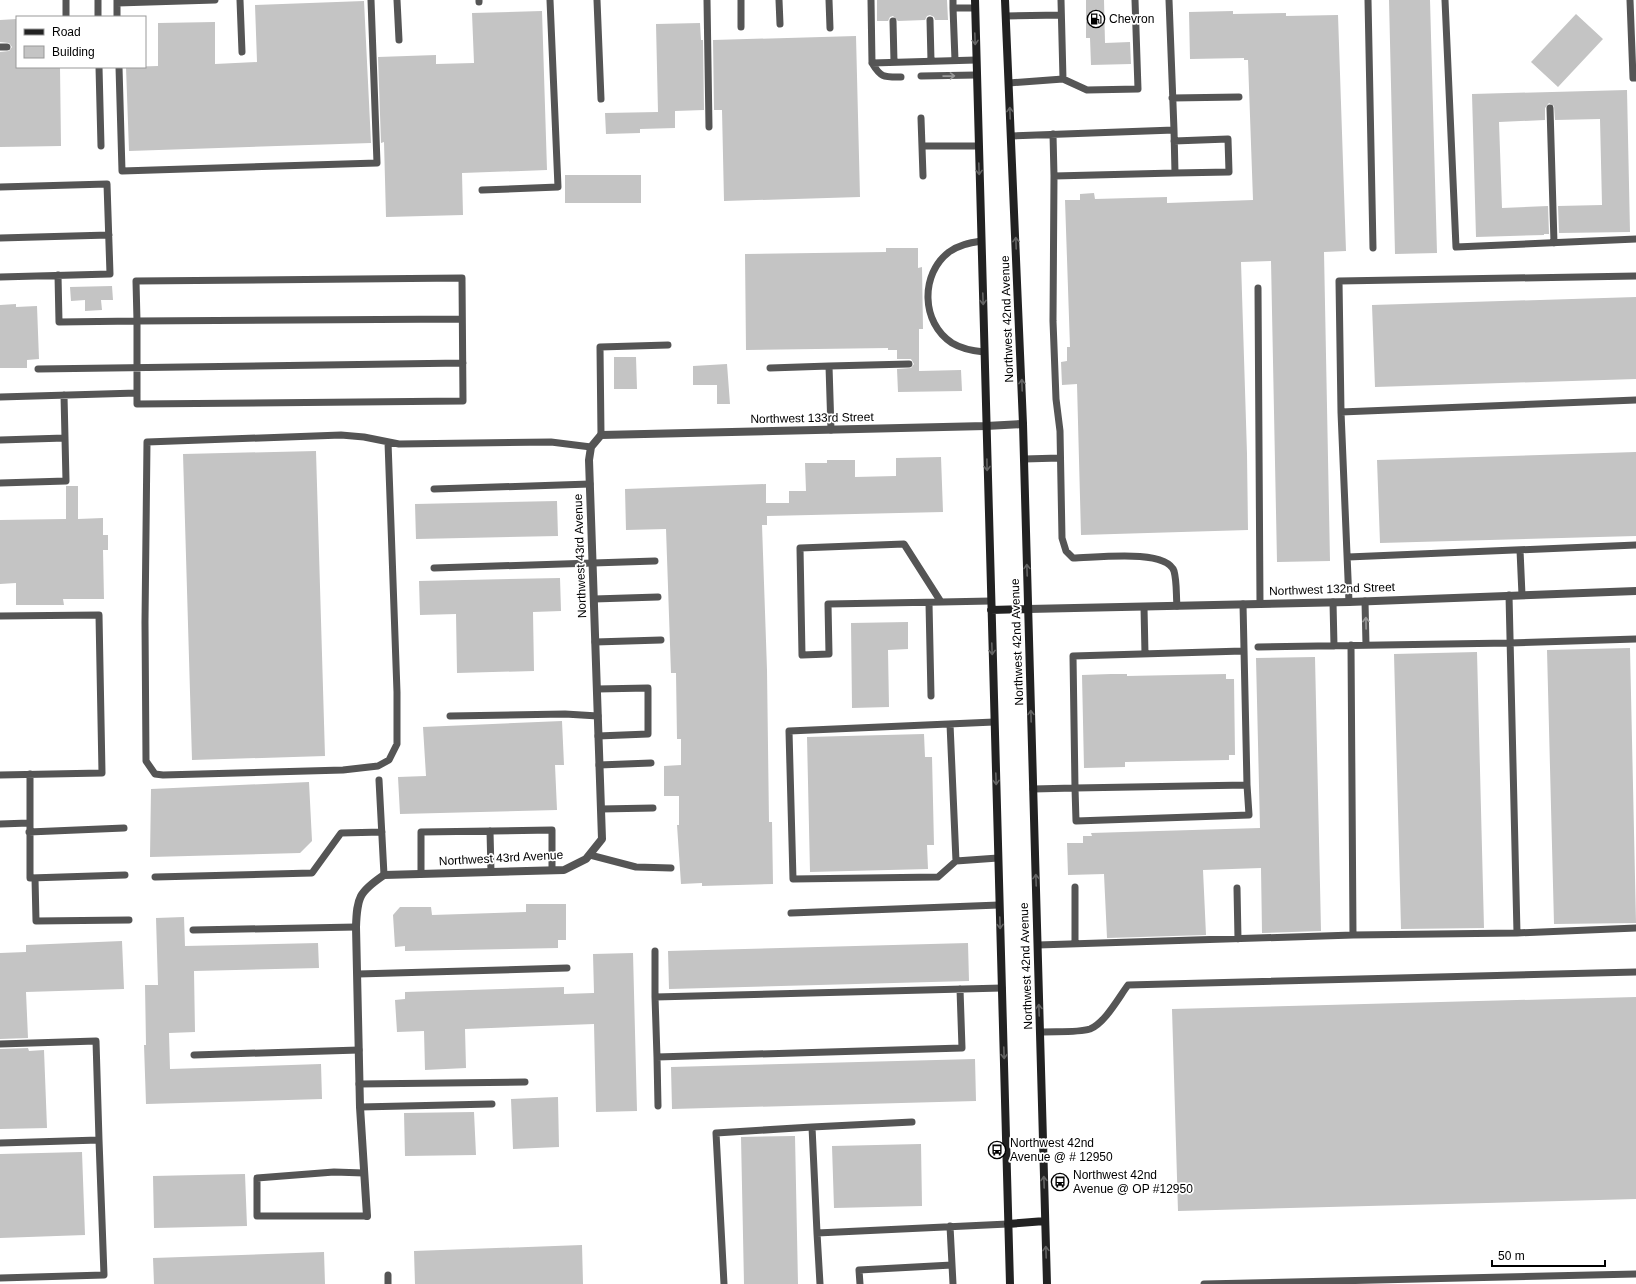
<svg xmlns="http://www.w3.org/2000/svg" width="1636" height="1284" viewBox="0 0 1636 1284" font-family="Helvetica,sans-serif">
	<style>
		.building { fill: #c4c4c4 }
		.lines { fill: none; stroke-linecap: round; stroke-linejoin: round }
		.lane { stroke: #555; stroke-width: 7 }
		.street { stroke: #555; stroke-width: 8 }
		.secondary { stroke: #222; stroke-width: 8 }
		.oneway { stroke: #646464 }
		.oneway2 { stroke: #999 }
		.labels { text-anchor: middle; stroke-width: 3.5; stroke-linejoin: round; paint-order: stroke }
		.poi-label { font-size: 12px; fill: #000; stroke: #fff; text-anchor: start }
		.street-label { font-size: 12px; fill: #000; stroke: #fff }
	</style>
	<rect width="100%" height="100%" fill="#fff"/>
	<path class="building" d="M877 0H947L948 20H935L934 17 930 15 927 16 925 20 898 21 893 16 890 17 888 21H877Z
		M1086 0H1104L1105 43 1130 42 1131 64 1091 65 1090 38H1086Z
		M1389 0H1430L1437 253 1395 254Z
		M364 1 371 143 129 151 126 67 158 66V23L215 22V64L257 62 255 5Z
		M542 11 547 170 462 173 463 215 386 217 384 142 381 143 378 57 436 55V64L474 63 472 13Z
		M1233 11V14L1286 13V16L1338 15 1346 251 1324 252 1330 561 1277 562 1271 261 1241 262 1247 454 1248 530 1081 535 1077 384 1062 385 1061 362 1067 361V347H1070L1065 200H1080V194L1094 193 1095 199 1167 197V203L1253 200 1248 60H1244V58L1190 59 1189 12Z
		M1576 14 1603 39 1558 87 1531 62Z
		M17 19V67H60L61 146 0 147V52L9 51 12 47 9 43 0 42V20Z
		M700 23 701 40H703L704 110 675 111V128L640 129V133L606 134 605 113 658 112 656 24Z
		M856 36 860 197 724 201 722 110H714L713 40Z
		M1627 90 1630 232 1559 233 1558 206 1602 205 1600 119 1555 120 1554 106 1549 103 1545 108V120L1499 122 1502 208 1548 206 1549 234H1544V235L1476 237 1472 94Z
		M565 175H641V203H565Z
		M886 248H918V268L922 267 923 329H919V371L961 370 962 391 898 392 897 369 911 368 914 364 911 359H897V350H888V348L746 350 745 254 886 252Z
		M112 286 113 300H101L102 310 85 311V300L71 301 70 287Z
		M1636 297V379L1375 387 1372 305Z
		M16 304V307L37 306 39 359 27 360V368H0V305Z
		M614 357H636L637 389H614Z
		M727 364 730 404H717V385H693V366Z
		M316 451 325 756 192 760 183 454Z
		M1636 452V536L1380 543 1377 460Z
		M941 457 943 512 767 516V525H762L767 670 769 822H772L773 884 702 886V883L681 884 677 825H679V796H664V766L681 765V739H677L676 673H671L666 529 626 530 625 489 766 484V503H789V491H806L805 463H827V460H855V477L896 476V458Z
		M66 486H78V519L103 518V535H108V550H103L104 599H63L64 605H16V583L0 584V520L66 519Z
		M557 501 558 536 416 539 415 504Z
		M560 578 561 611 533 612 534 671 457 673 456 614 420 615 419 581Z
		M908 622V649L888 650 889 707 852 708 851 623Z
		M1630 648 1636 923 1554 924 1547 650Z
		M1477 652 1484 928 1401 929 1394 654Z
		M1315 657 1321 931 1262 933 1261 868 1203 870 1206 935 1107 938 1104 874 1068 875 1067 843H1083V836H1092L1091 833 1260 828 1256 658Z
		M1111 674H1127V676L1226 674V679H1234L1235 755H1229V760L1125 762V767L1084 768 1082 675Z
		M562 721 564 765H555L557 810 400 814 398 777 426 776 423 727Z
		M924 734 925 757H932L934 845H927L928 869 810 872 807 737Z
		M309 782 312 841 300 853 150 857 151 789Z
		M526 904H566V940H558V948L405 951V946L395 947 393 915 400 907H431L432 915 526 912Z
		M184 917 185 946 318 943 319 968 194 971 195 1032 169 1033 170 1069 321 1064 322 1099 146 1104 144 1045H146L145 985H158L156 918Z
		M122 941 124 989 26 992 28 1038 0 1039V953L26 952V945Z
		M968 943 969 981 669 989 668 951Z
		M633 953 637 1111 596 1112 594 1024 465 1029 466 1068 425 1070 424 1031 397 1032 395 1000 405 999V992L564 987V994L594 993 593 954Z
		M1636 997V1199L1178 1211 1172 1009Z
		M28 1048 29 1051 44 1050 47 1128 0 1129V1049Z
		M975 1059 976 1101 672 1109 671 1067Z
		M558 1097 559 1147 513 1149 511 1099Z
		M474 1112 476 1155 405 1156 404 1113Z
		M795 1136 798 1284H744L741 1137Z
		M921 1144 922 1206 834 1208 832 1146Z
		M82 1152 85 1235 0 1238V1154Z
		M245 1174 247 1226 154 1228 153 1176Z
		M582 1245 583 1284H415L414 1251Z
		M324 1252 325 1284H154L153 1258Z"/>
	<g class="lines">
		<path class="lane" d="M66 0V17
			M98 0V17
			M117 0V17
			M240 0 242 52
			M397 0 399 40
			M479 0V2
			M597 0 601 99
			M707 0 709 127
			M741 0V27
			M779 0 780 24
			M829 0 830 28
			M871 0 872 63 976 60
			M953 0V8H974
			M1368 0 1373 248
			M1445 0 1456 247 1636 239
			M1630 0 1633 78H1636
			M117 3 215 0
			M953 8 955 60
			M1006 16 1061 15
			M930 20 931 61
			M893 21 894 62
			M0 47H7
			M872 63C881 78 884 77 901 77
			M99 67 101 146
			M119 67 122 171 377 163 371 0
			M921 76 976 75
			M1063 79 1087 90 1138 89 1135 0
			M1009 83 1063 79 1061 0
			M1172 98 1239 97
			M1550 108 1554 243
			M921 118 923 176
			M1053 134 1054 176 1175 173 1174 130
			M1011 136 1174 130 1169 0
			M1174 141 1228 139 1229 172 1175 173
			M922 146H978
			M1054 176 1053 321 1056 399 1060 431 1062 538 1066 551 1073 558C1093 558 1166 548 1174 571 1177 582 1176 595 1177 606
			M0 187 107 184 110 274 0 277
			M482 190 558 187 550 0
			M0 238 109 235
			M981 241C969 243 959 245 949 252 920 274 921 323 952 343 962 349 973 351 984 352
			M58 275 59 322 137 321 136 281 462 278C462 319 463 360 463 401L137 404V321L462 319
			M1258 288 1260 604
			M770 368 829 366
			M38 369 463 363
			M0 397 137 393
			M1341 412 1636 400
			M831 430 829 366 909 364
			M601 435 600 347 668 345
			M0 440 65 438
			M388 442 397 692V744L389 760 378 766 343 770 163 775 155 774 146 761 145 622 147 442 341 435 364 437 399 444 551 442 591 447
			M1024 459 1060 458
			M0 483 66 481 64 395
			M434 489 590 484
			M1520 550 1522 595
			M1348 557 1636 545
			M434 568 655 561
			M1509 595 1517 933 1636 928
			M594 599 658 597
			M1365 601 1366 645
			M941 602 828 604 829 654 802 655 800 548 904 544 941 602 991 601
			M1333 602 1334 646
			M1349 602 1341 412 1339 281 1636 276
			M929 603 931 696
			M1243 604 1247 785 1075 788 1073 656 1243 651
			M1144 607 1145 654
			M0 616 99 615 102 773 0 775
			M595 642 661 640
			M1351 645 1353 935
			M1258 647 1510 643 1636 639
			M597 689 648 688V734L598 736
			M450 716 565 714 598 716
			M994 722 789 731 793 879 938 877 956 861 998 858
			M950 724 956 861
			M599 765 651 763
			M30 774V878L125 875
			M379 780 384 875
			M1033 789 1075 788 1076 821 1249 815 1247 785
			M601 809 653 808
			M0 824 29 823
			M490 831 491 872
			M29 832 124 828
			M590 855 636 867 671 868
			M421 874V832L552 830V870
			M155 877 312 873 341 833 382 832
			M35 878 36 921 129 920
			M1237 888 1238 939
			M791 913 999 905
			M193 930 356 927
			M1075 944V887
			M1038 945 1353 935 1517 933
			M655 951V997
			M358 974 567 968
			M960 989 962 1048 657 1057 655 997 1002 988
			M1040 1032C1054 1031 1077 1033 1090 1029 1105 1023 1119 997 1128 985L1636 972
			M0 1044 96 1041 99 1140 0 1143
			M194 1055 359 1050
			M657 1057 658 1106
			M359 1084 525 1082
			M360 1107 492 1104
			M912 1122 812 1127 817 1233 1008 1224
			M364 1173 334 1172 257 1178V1216H367
			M950 1226 953 1284
			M817 1233 820 1284
			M388 1275V1284
			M0 1278 104 1275 99 1140
			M724 1284 716 1133 812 1127
			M860 1284 859 1270 952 1265
			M1204 1284 1636 1274"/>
		<path class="street" d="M1028 609 1349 602 1636 591
			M367 1216 360 1107 356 927C357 897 359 892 384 875L564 870 586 859 602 839 589 460 591 447 601 435 986 426 1023 424"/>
		<path class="secondary" d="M975 0 1010 1284
			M1005 0 1023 424 1047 1284
			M991 610 1028 609
			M1008 1224 1045 1221"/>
	</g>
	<defs><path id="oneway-shaft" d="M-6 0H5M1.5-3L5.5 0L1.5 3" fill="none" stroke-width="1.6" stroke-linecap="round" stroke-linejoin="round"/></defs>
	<g class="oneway">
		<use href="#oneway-shaft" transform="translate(975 39) rotate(88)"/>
		<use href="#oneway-shaft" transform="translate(1010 113) rotate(-92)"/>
		<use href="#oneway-shaft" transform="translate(979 169) rotate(88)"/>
		<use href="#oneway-shaft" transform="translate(1016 243) rotate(-92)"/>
		<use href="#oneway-shaft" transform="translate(983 299) rotate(88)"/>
		<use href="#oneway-shaft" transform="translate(1022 385) rotate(-92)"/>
		<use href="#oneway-shaft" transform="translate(987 465) rotate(89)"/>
		<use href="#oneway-shaft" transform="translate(1027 570) rotate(-92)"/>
		<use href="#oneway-shaft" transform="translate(992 649) rotate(88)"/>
		<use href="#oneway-shaft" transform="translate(1031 716) rotate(-92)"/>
		<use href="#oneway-shaft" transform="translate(996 779) rotate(88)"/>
		<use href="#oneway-shaft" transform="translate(1036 880) rotate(-92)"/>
		<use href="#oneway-shaft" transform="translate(1000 923) rotate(88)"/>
		<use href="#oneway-shaft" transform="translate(1039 1010) rotate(-92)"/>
		<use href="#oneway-shaft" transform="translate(1004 1053) rotate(88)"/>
		<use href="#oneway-shaft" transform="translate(1044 1182) rotate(-92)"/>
		<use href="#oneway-shaft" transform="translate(1046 1252) rotate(-92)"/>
	</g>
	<g class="oneway2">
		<use href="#oneway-shaft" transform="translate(949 76) rotate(-1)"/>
		<use href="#oneway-shaft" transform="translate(1366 623) rotate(-91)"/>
	</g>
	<defs>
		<symbol id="fuel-ring" viewBox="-11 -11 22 22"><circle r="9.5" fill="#fff" stroke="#000" stroke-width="1.5"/><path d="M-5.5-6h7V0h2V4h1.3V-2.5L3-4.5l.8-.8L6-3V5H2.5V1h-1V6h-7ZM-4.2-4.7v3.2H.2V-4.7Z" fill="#000"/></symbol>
		<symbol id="bus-ring" viewBox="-11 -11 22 22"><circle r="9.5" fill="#fff" stroke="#000" stroke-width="1.5"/><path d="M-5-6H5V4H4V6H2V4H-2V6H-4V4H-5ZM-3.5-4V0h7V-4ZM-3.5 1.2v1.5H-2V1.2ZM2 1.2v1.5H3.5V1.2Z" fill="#000"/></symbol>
	</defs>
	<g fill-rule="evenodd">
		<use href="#fuel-ring" x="1086" y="9" width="20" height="20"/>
		<use href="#bus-ring" x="987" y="1140" width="20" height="20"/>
		<use href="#bus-ring" x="1050" y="1172" width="20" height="20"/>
	</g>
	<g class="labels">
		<g class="poi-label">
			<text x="1109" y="23">Chevron</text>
			<text x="1010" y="1147">Northwest 42nd<tspan x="1010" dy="14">Avenue @ # 12950</tspan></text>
			<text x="1073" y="1179">Northwest 42nd<tspan x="1073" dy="14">Avenue @ OP #12950</tspan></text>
		</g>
		<g class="street-label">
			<text transform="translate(1007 319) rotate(-92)" y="4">Northwest 42nd Avenue</text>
			<text transform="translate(812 418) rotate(-1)" y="4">Northwest 133rd Street</text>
			<text transform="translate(580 556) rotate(-92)" y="4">Northwest 43rd Avenue</text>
			<text transform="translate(1332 589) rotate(-2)" y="4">Northwest 132nd Street</text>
			<text transform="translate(1017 642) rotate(-92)" y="4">Northwest 42nd Avenue</text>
			<text transform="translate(501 858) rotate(-3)" y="4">Northwest 43rd Avenue</text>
			<text transform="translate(1026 966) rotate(-92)" y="4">Northwest 42nd Avenue</text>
		</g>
	</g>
	<rect x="16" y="16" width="130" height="52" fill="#ffffff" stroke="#999999"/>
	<rect x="24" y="29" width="20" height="6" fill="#222222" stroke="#999999"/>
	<text x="52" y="36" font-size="12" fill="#000000">Road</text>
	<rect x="24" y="46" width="20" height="12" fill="#c4c4c4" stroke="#999999"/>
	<text x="52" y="56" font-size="12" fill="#000000">Building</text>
	<path d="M1492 1260v6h113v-6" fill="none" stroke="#000000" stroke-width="2"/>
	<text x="1498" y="1260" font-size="12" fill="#000000" stroke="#ffffff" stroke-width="3" paint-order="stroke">50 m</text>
</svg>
